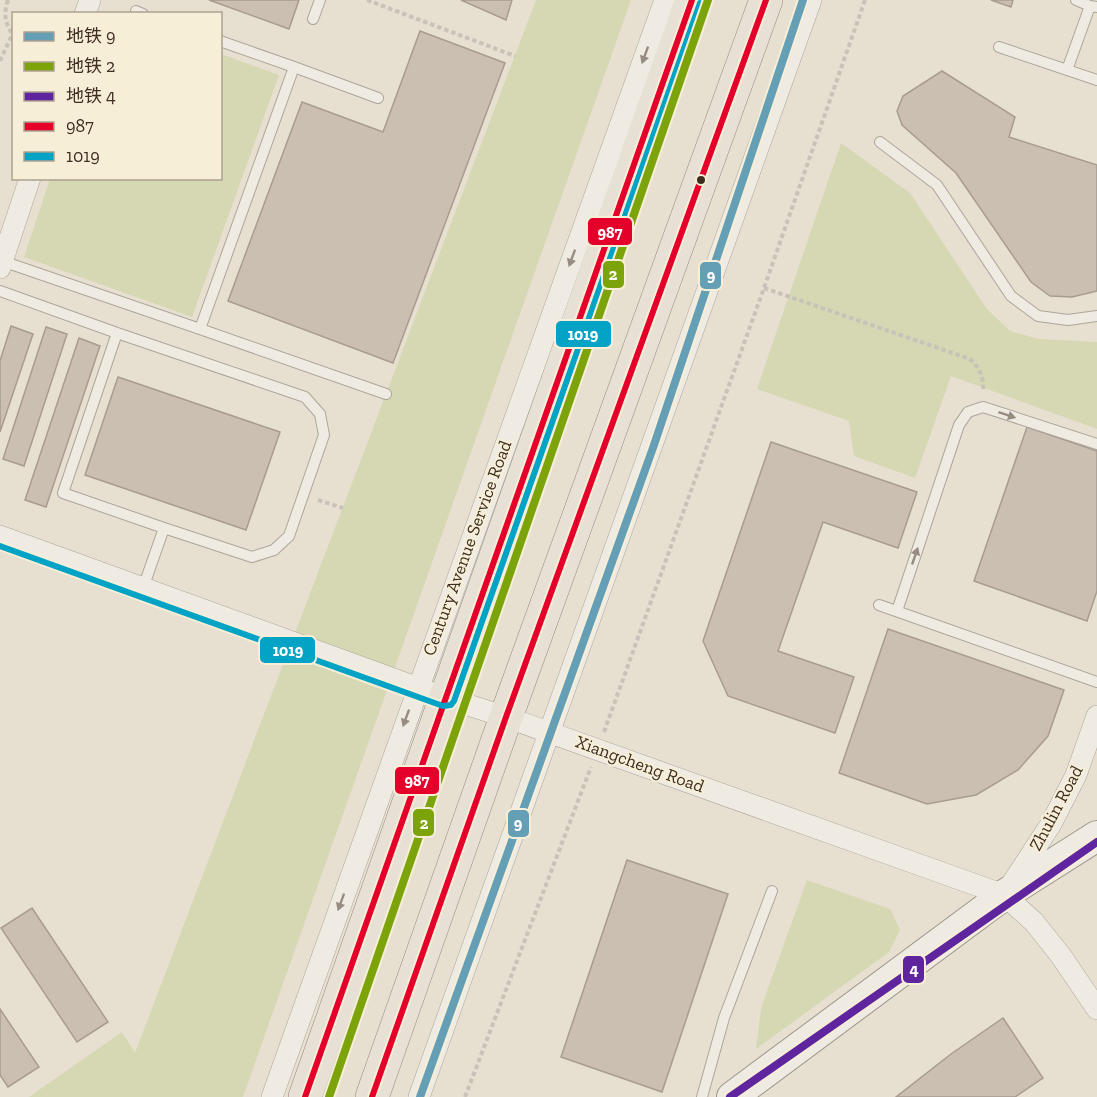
<svg xmlns="http://www.w3.org/2000/svg" width="1097" height="1097" viewBox="0 0 1097 1097" font-family="'Zilla Slab','Noto Sans SC',serif">
	<style>
		.green { fill: #d6d7b3 }
		.building { fill: #cbbfb2; stroke: #a89c90; stroke-width: 1.5 }
		.lines { fill: none; stroke-linecap: round; stroke-linejoin: round }
		.lane-casing { stroke: #ada599; stroke-width: 12 }
		.street-casing { stroke: #ada599; stroke-width: 22 }
		.secondary-casing { stroke: #9c958a; stroke-width: 32 }
		.primary-casing { stroke: #928b80; stroke-width: 34 }
		.path { stroke: #c8c2b9; stroke-width: 4; stroke-dasharray: 4.5 3; stroke-linecap: butt }
		.lane { stroke: #efebe3; stroke-width: 10 }
		.street { stroke: #efebe3; stroke-width: 21 }
		.secondary { stroke: #efebe3; stroke-width: 30 }
		.primary { stroke: #e6e1d4; stroke-width: 33 }
		.bus-1-casing { stroke: #f7eed8; stroke-width: 10 }
		.bus-2-casing { stroke: #f7eed8; stroke-width: 10 }
		.bus-1 { stroke: #e4002b; stroke-width: 6 }
		.bus-2 { stroke: #03a3c5; stroke-width: 6 }
		.metro-1-casing { stroke: #f7eed8; stroke-width: 12 }
		.metro-2-casing { stroke: #f7eed8; stroke-width: 12 }
		.metro-3-casing { stroke: #f7eed8; stroke-width: 12 }
		.metro-1 { stroke: #649fb6; stroke-width: 8 }
		.metro-2 { stroke: #7ca40a; stroke-width: 8 }
		.metro-3 { stroke: #5f259f; stroke-width: 8 }
		.oneway { fill: #968c82 }
		.bus-dot { fill: #3d2e20; stroke: #f7eed8; stroke-width: 2 }
		.labels { text-anchor: middle; stroke-width: 4.5; stroke-linejoin: round; paint-order: stroke }
		.street-label { font-size: 18px; fill: #3d2e20; stroke: #f7eed8 }
		.line-badge { stroke: #f7eed8; stroke-width: 2 }
		.badge-label { font-size: 16px; text-anchor: middle; font-weight: bold; fill: #fff }
	</style>
	<rect width="100%" height="100%" fill="#e7e0d1"/>
	<path class="green" d="M536 0H631L243 1097H29L122 1032 135 1053Z
		M221 54 279 75 192 317 24 257 50 179 220 178Z
		M841 143 910 193 987 309 1010 331 1039 339 1097 342V429L951 376 915 478 854 456 849 421 757 389Z
		M807 880 890 909 900 930 889 952 756 1049 761 1008Z"/>
	<path class="building" d="M209 0H299L289 29Z
		M461 0H512L506 20Z
		M991 0H1013L1011 7Z
		M420 31 505 63 393 363 228 301 302 102 383 132Z
		M942 71 1015 117 1009 137 1097 165V291L1072 297 1050 296 1031 282 956 173 902 125 897 111 903 96Z
		M11 326 33 334 0 432V361Z
		M46 327 67 334 24 466 3 459Z
		M79 338 100 346 46 507 25 500Z
		M118 377 280 432 246 530 85 475Z
		M1027 427 1097 451V591L1087 621 974 581Z
		M771 442 917 492 898 548 823 522 778 651 854 677 835 733 728 696 703 641Z
		M888 629 1064 690 1048 736 1018 770 976 795 927 804 839 773Z
		M627 860 728 894 662 1092 561 1057Z
		M32 908 108 1022 77 1042 1 928Z
		M0 1009 39 1067 8 1087 0 1075Z
		M1003 1018 1043 1078 1015 1097H896L951 1054Z"/>
	<g class="lines">
		<defs>
			<path id="lane" d="M1076 0 1090 6 1097 7
				M136 11 143 14
				M313 19 320 0
				M999 47 1097 80
				M294 67 378 98
				M1067 70 1090 6
				M880 142 937 185 1011 296 1038 316 1068 320 1097 316
				M2 261 200 329 294 67 220 41
				M0 291 117 333
				M200 329 386 394
				M143 588 164 528 252 557 274 550 289 536 324 435 320 414 305 397 117 333 63 493 164 528
				M879 605 1097 682
				M897 611 959 425 968 412 983 407 1097 444
				M702 1097 724 1018 772 891"/>
			<path id="street" d="M85 14 90 0
				M0 268 30 178
				M0 536 446 698 506 717 1004 895 1034 922 1061 956 1097 1009
				M1009 888 1051 824 1076 775 1097 716
				M272 1097 665 0
				M419 1097 811 0"/>
			<path id="secondary" d="M732 1097 1004 895 1097 836"/>
			<path id="primary" d="M305 1097 692 0
				M372 1097 506 717 766 0"/>
		</defs>
		<use href="#lane" class="lane-casing"/>
		<use href="#street" class="street-casing"/>
		<use href="#secondary" class="secondary-casing"/>
		<use href="#primary" class="primary-casing"/>
		<path class="path" d="M8 0C3 14 5 24 14 36
			M367 0 515 56
			M0 61 12 35
			M764 288 970 359C980 369 984 377 983 391
			M318 500 343 508
			M604 732 764 288 865 0
			M465 1097 591 767"/>
		<use href="#lane" class="lane"/>
		<use href="#street" class="street"/>
		<use href="#secondary" class="secondary"/>
		<use href="#primary" class="primary"/>
		<defs>
			<path id="bus-1" d="M305 1097 692 0
				M372 1097 506 717 766 0"/>
			<path id="bus-2" d="M0 546 443 706 451 705 454 701 700 3"/>
		</defs>
		<use href="#bus-1" class="bus-1-casing"/>
		<use href="#bus-2" class="bus-2-casing"/>
		<use href="#bus-1" class="bus-1"/>
		<use href="#bus-2" class="bus-2"/>
		<defs>
			<path id="metro-1" d="M420 1097 654 445 803 0"/>
			<path id="metro-2" d="M329 1097 708 0"/>
			<path id="metro-3" d="M730 1097 1097 842"/>
		</defs>
		<use href="#metro-1" class="metro-1-casing"/>
		<use href="#metro-2" class="metro-2-casing"/>
		<use href="#metro-3" class="metro-3-casing"/>
		<use href="#metro-1" class="metro-1"/>
		<use href="#metro-2" class="metro-2"/>
		<use href="#metro-3" class="metro-3"/>
	</g>
	<defs><path id="oneway-solid" d="M-6-.8H1V-3.2L6.5 0L1 3.2V.8H-6Z" transform="scale(1.5)"/></defs>
	<g class="oneway">
		<use href="#oneway-solid" transform="translate(645 55) rotate(110)"/>
		<use href="#oneway-solid" transform="translate(572 258) rotate(110)"/>
		<use href="#oneway-solid" transform="translate(1007 415) rotate(18)"/>
		<use href="#oneway-solid" transform="translate(915 556) rotate(-71)"/>
		<use href="#oneway-solid" transform="translate(406 718) rotate(110)"/>
		<use href="#oneway-solid" transform="translate(341 902) rotate(110)"/>
	</g>
	<circle class="bus-dot" cx="701" cy="180" r="5"/>
	<g class="labels">
		<g class="street-label">
			<text transform="translate(467 548) rotate(-70)" y="6">Century Avenue Service Road</text>
			<text transform="translate(640 764) rotate(20)" y="6">Xiangcheng Road</text>
			<text transform="translate(1056 808) rotate(-62)" y="6">Zhulin Road</text>
		</g>
	</g>
	<g class="line-badge">
		<rect x="587" y="217" width="46" height="29" rx="6" fill="#e4002b"/>
		<rect x="602" y="260" width="23" height="29" rx="6" fill="#7ca40a"/>
		<rect x="699" y="261" width="23" height="29" rx="6" fill="#649fb6"/>
		<rect x="555" y="320" width="57" height="28" rx="6" fill="#03a3c5"/>
		<rect x="259" y="636" width="57" height="28" rx="6" fill="#03a3c5"/>
		<rect x="394" y="766" width="46" height="29" rx="6" fill="#e4002b"/>
		<rect x="412" y="808" width="23" height="29" rx="6" fill="#7ca40a"/>
		<rect x="507" y="809" width="23" height="29" rx="6" fill="#649fb6"/>
		<rect x="902" y="955" width="23" height="29" rx="6" fill="#5f259f"/>
	</g>
	<g class="badge-label">
		<text x="610" y="238">987</text>
		<text x="613" y="280">2</text>
		<text x="711" y="281">9</text>
		<text x="583" y="340">1019</text>
		<text x="288" y="656">1019</text>
		<text x="417" y="786">987</text>
		<text x="424" y="829">2</text>
		<text x="518" y="829">9</text>
		<text x="914" y="975">4</text>
	</g>
	<rect x="12" y="12" width="210" height="168" fill="#f7eed8" stroke="#ada18e" stroke-width="1.5"/>
	<rect x="24" y="32" width="30" height="9" fill="#649fb6" stroke="#ada18e" stroke-width="1.5"/>
	<text x="66" y="42" font-size="18" fill="#3d2e20">地铁 9</text>
	<rect x="24" y="62" width="30" height="9" fill="#7ca40a" stroke="#ada18e" stroke-width="1.5"/>
	<text x="66" y="72" font-size="18" fill="#3d2e20">地铁 2</text>
	<rect x="24" y="92" width="30" height="9" fill="#5f259f" stroke="#ada18e" stroke-width="1.5"/>
	<text x="66" y="102" font-size="18" fill="#3d2e20">地铁 4</text>
	<rect x="24" y="122" width="30" height="9" fill="#e4002b" stroke="#ada18e" stroke-width="1.5"/>
	<text x="66" y="132" font-size="18" fill="#3d2e20">987</text>
	<rect x="24" y="152" width="30" height="9" fill="#03a3c5" stroke="#ada18e" stroke-width="1.5"/>
	<text x="66" y="162" font-size="18" fill="#3d2e20">1019</text>
</svg>
